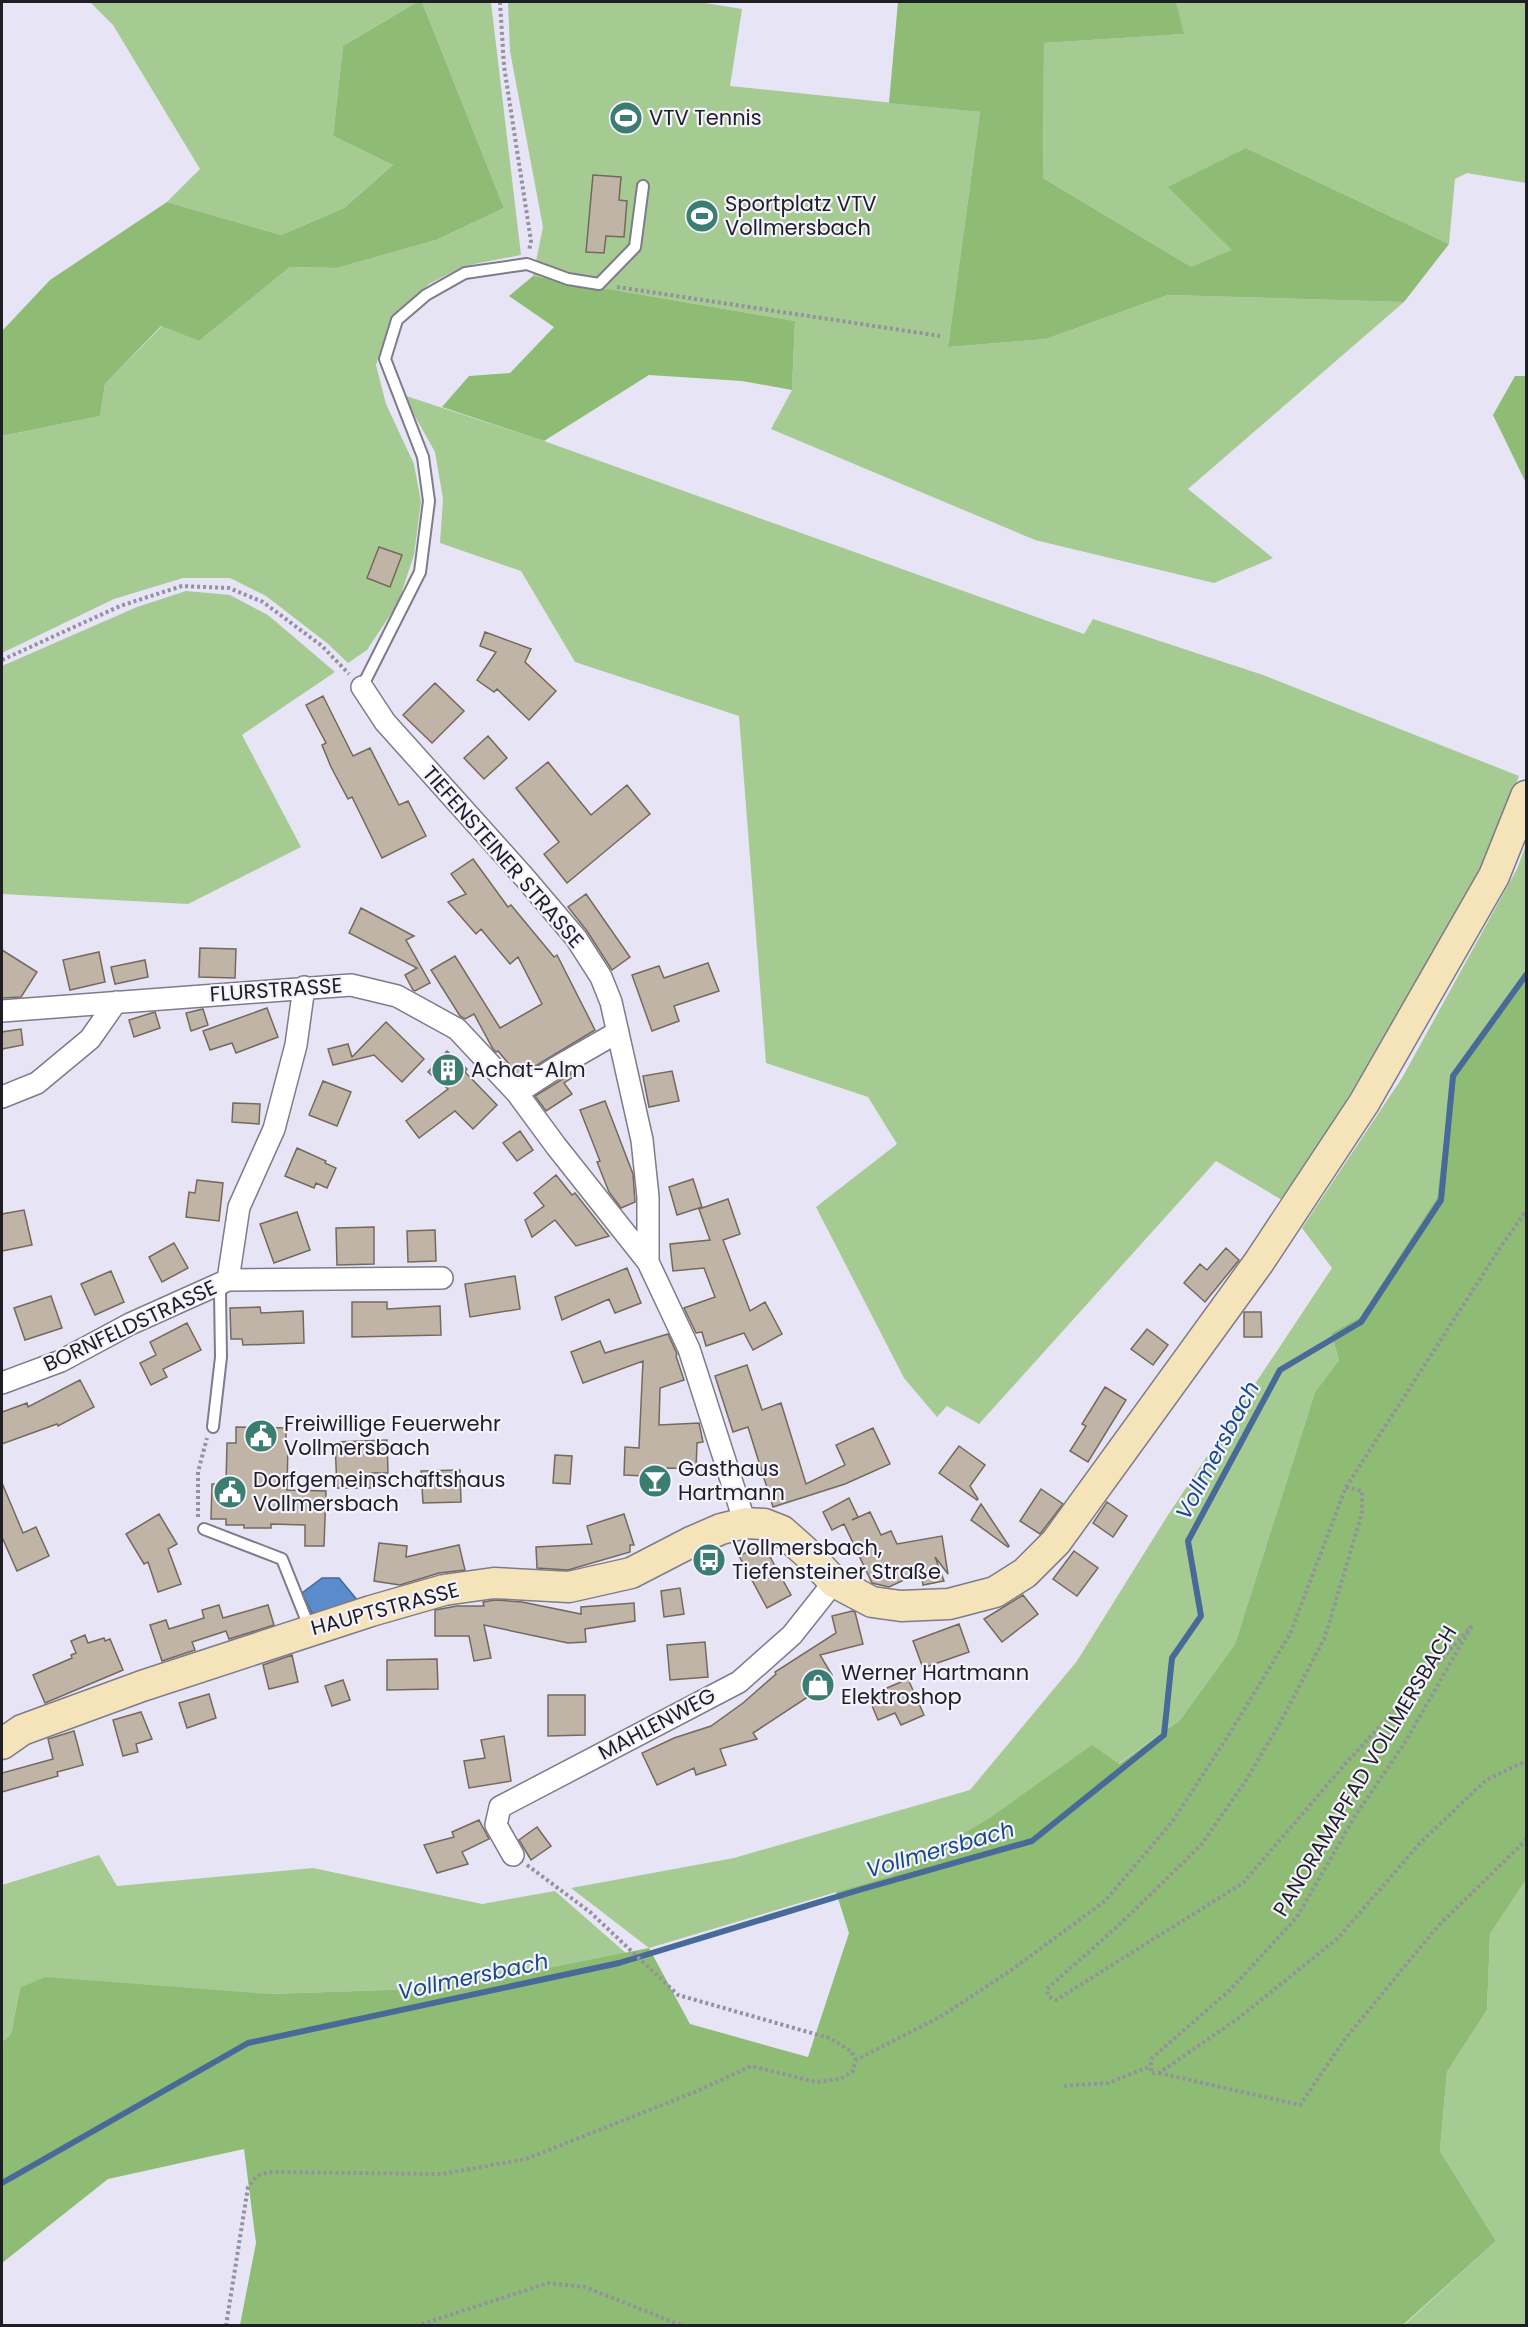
<svg xmlns="http://www.w3.org/2000/svg" width="1528" height="2327" viewBox="0 0 1528 2327" font-family="Poppins,sans-serif">
	<style>
		.green { fill: #a6cb92 }
		.forest { fill: #8ebc74 }
		.water { fill: #5a8bca; stroke: #486a98; stroke-width: 1.5 }
		.lines { fill: none; stroke-linecap: round; stroke-linejoin: round }
		.stream { stroke: #486a98; stroke-width: 6 }
		.building { fill: #c0b4a6; stroke: #74695c; stroke-width: 1.5 }
		.lane-casing { stroke: #7e7b8b; stroke-width: 14 }
		.street-casing { stroke: #7e7b8b; stroke-width: 24 }
		.secondary-casing { stroke: #7e7b8b; stroke-width: 33 }
		.path { stroke: #94929e; stroke-width: 4; stroke-dasharray: 3 3; stroke-linecap: butt }
		.lane { stroke: #fff; stroke-width: 10 }
		.street { stroke: #fff; stroke-width: 21 }
		.secondary { stroke: #f5e3ba; stroke-width: 30 }
		.labels { text-anchor: middle; stroke-width: 4.5; stroke-linejoin: round; paint-order: stroke }
		.poi-label { font-size: 21px; fill: #1f1e24; stroke: #f4f2fd; text-anchor: start }
		.street-label { font-size: 21px; fill: #1f1e24; stroke: #f4f2fd }
		.water-label { font-size: 22px; font-style: italic; fill: #194b86; stroke: #f4f2fd }
	</style>
	<rect width="100%" height="100%" fill="#e7e4f5"/>
	<path class="green" d="M90 2H417L343 46 333 136 393 165 344 208 281 235 167 202 200 169 113 25Z
		M422 2H491L521 255 464 266 429 284 392 316 376 365 386 404 414 464 421 502 414 555 398 603 367 650 348 663 327 643 266 596 230 578H183L114 599 2 653V436L100 416 105 384 162 326 199 341 290 267 337 268 436 240 504 208Z
		M508 2H699L742 9 730 86 980 112 948 347 1046 339 1168 295 1404 302 1188 489 1273 558 1214 583 1035 540 771 429 792 390 795 321 533 276 543 227 510 51Z
		M1176 2H1526V183L1467 173 1455 179 1449 244 1246 148 1232 250 1192 268 1043 178 1044 43 1183 34Z
		M403 395 544 441 1084 634 1093 619 1263 675 1519 776 1477 877 1343 1106 1282 1200 1216 1161 979 1424 947 1406 937 1417 904 1378 816 1207 897 1144 868 1097 766 1063 739 716 575 662 521 571 440 543 443 499 435 452Z
		M186 591 230 595 268 615 335 672 242 735 301 847 188 904 2 894V666L137 607Z
		M1526 845V970L1451 1075 1437 1197 1360 1317 1331 1333 1339 1360 1315 1392 1235 1644 1180 1720 1118 1764 991 1817 890 1876 649 1948 571 1888 734 1858 970 1790 1077 1661 1168 1515 1332 1268 1302 1228 1402 1078 1517 869Z
		M99 1855 117 1886 313 1868 482 1904 555 1891 627 1954 447 1988 268 1994 20 1988 11 2034 2 2042V1885Z
		M1526 1880V2325L1403 2326 1496 2241 1440 2151 1447 2072 1487 2010 1490 1934Z"/>
	<path class="forest" d="M417 2H422L504 208 436 240 337 268 290 267 199 341 161 326 105 384 100 416 2 436V331L50 280 167 202 281 235 344 208 393 165 333 136 343 46Z
		M898 2H1176L1184 34 1044 43 1043 178 1191 267 1232 250 1168 187 1246 148 1449 244 1404 302 1168 295 1046 339 948 347 980 112 889 103Z
		M533 276 795 321 792 390 742 381 649 375 544 441 442 407 469 376 510 373 554 327 509 296Z
		M1515 376H1526V483L1493 415Z
		M1526 970V1880L1490 1934 1487 2010 1447 2072 1440 2151 1496 2241 1403 2325H240L256 2243 244 2149 108 2179 2 2263V2042L11 2034 20 1988 45 1977 268 1994 447 1988 649 1948 690 2024 808 2057 849 1933 836 1892 890 1876 991 1817 1092 1745 1119 1764 1180 1720 1235 1644 1315 1392 1339 1360 1331 1333 1360 1317 1437 1197 1451 1075Z"/>
	<path class="water" d="M322 1578H339L358 1601 318 1614 312 1613 302 1593Z"/>
	<g class="lines">
		<path class="stream" d="M2 2183 248 2043 619 1963 859 1890 1032 1841 1164 1735 1172 1658 1201 1616 1188 1541 1280 1370 1361 1322 1441 1200 1453 1076 1526 975"/>
	</g>
	<path class="building" d="M593 175 621 177 619 200 627 201 624 237 606 236 604 253 586 252Z
		M379 547 402 555 390 587 367 578Z
		M485 632 531 649 525 662 556 691 529 720 497 689 494 692 477 680 496 652 480 646Z
		M435 683 464 711 432 743 403 715Z
		M323 696 353 756 370 748 399 805 408 801 426 836 382 858 352 797 348 799 331 767 322 745 326 743 306 705Z
		M488 736 507 758 484 779 464 758Z
		M548 762 591 815 627 785 650 814 567 883 544 854 559 842 516 788Z
		M473 859 508 907 511 905 554 957 557 955 595 1030 519 1076 498 1051 496 1052 493 1049 474 1014 465 1019 460 1016 431 970 455 956 500 1028 542 1004 518 957 510 964 481 929 476 934 448 902 466 894 451 874Z
		M586 894 630 957 612 970 587 931 568 907Z
		M361 908 414 936 406 940 430 983 415 991 413 990 405 975 417 968 349 933Z
		M200 948 236 949 235 978 199 977Z
		M2 950 37 972 21 997 2 998Z
		M99 952 105 982 70 990 63 960Z
		M145 960 148 977 115 984 111 967Z
		M708 963 719 991 674 1006 679 1021 652 1031 632 975 659 966 664 978Z
		M267 1008 278 1037 236 1053 232 1043 210 1050 203 1031Z
		M203 1009 208 1025 191 1031 186 1013Z
		M155 1012 160 1028 134 1037 129 1020Z
		M386 1022 424 1059 402 1082 374 1055 333 1065 328 1049 348 1044 352 1057Z
		M21 1029 23 1045 2 1049V1032Z
		M447 1051 467 1069 465 1072 497 1105 473 1129 455 1111 419 1138 406 1121 448 1089 428 1072Z
		M672 1071 679 1101 649 1107 643 1076Z
		M574 1072 576 1075 564 1083 572 1094 546 1111 535 1096Z
		M323 1081 351 1092 337 1126 309 1115Z
		M605 1101 633 1174 635 1202 621 1208 609 1192 597 1162 600 1161 580 1110Z
		M233 1103 260 1104 259 1124 232 1122Z
		M520 1131 533 1150 517 1161 503 1143Z
		M297 1148 326 1161 325 1163 336 1168 327 1188 316 1183 314 1188 285 1176Z
		M556 1175 572 1195 575 1193 609 1236 576 1246 555 1220 532 1237 525 1220 544 1206 534 1193Z
		M693 1179 702 1207 677 1215 669 1187Z
		M197 1180 223 1183 219 1221 186 1217 189 1192 195 1193Z
		M728 1199 740 1234 723 1240 750 1311 765 1302 782 1334 753 1350 744 1333 706 1346 702 1332 696 1333 684 1308 715 1297 704 1268 673 1271 670 1244 710 1240 699 1209Z
		M24 1210 32 1245 2 1251V1214Z
		M297 1212 310 1250 274 1263 260 1224Z
		M374 1227V1264L337 1265 336 1228Z
		M435 1230 436 1261 408 1262 407 1231Z
		M174 1243 188 1268 162 1282 149 1257Z
		M1226 1248 1239 1260 1205 1302 1184 1283 1200 1264 1207 1270Z
		M627 1268 641 1303 615 1313 609 1299 562 1320 555 1297Z
		M111 1271 124 1302 95 1315 81 1284Z
		M515 1276 520 1309 470 1317 465 1284Z
		M51 1296 62 1328 25 1340 14 1308Z
		M352 1302H387V1309L440 1306 441 1335 352 1337Z
		M260 1307 261 1313 303 1311 304 1343 243 1345 242 1339H231L230 1308Z
		M1244 1312H1261L1262 1337H1244Z
		M187 1323 201 1350 163 1369 167 1377 151 1385 140 1363 156 1355 150 1342Z
		M1147 1329 1168 1345 1153 1365 1131 1349Z
		M668 1334 677 1354 676 1356 684 1380 660 1388 659 1425 699 1423 703 1442 697 1443 696 1469 667 1468V1477L624 1475 625 1447 639 1448 643 1361 583 1383 571 1352 600 1341 605 1353Z
		M747 1365 762 1410 781 1403 806 1484 845 1465 836 1445 873 1428 890 1464 845 1484 773 1507 748 1427 733 1432 715 1376Z
		M80 1380 94 1407 58 1426 57 1424 2 1444V1412L27 1403 28 1407Z
		M1105 1387 1126 1400 1088 1462 1070 1451 1086 1426 1082 1424Z
		M236 1427 286 1428V1444L288 1443 287 1490 326 1491 324 1546H305V1525L271 1524V1528H244V1525H226V1519H211L212 1484H226L227 1443H236Z
		M387 1440 388 1473H371V1488H337L335 1442Z
		M959 1446 985 1465 970 1486 978 1499 977 1500 939 1473Z
		M555 1455 572 1456 570 1484 553 1483Z
		M460 1470 461 1502 423 1503 421 1471Z
		M2 1483 23 1533 36 1527 49 1556 17 1571 2 1537Z
		M1041 1489 1063 1504 1040 1534 1020 1521Z
		M849 1498 858 1517 852 1520 870 1512 881 1535 891 1531 897 1544 942 1536 948 1574 935 1557 944 1581 923 1585 921 1572 889 1587 872 1583 844 1524 832 1530 823 1512Z
		M1107 1502 1127 1516 1113 1537 1093 1523Z
		M981 1504 1009 1546 1008 1547 971 1520Z
		M159 1514 177 1544 168 1549 181 1584 158 1592 148 1562 144 1564 126 1534Z
		M624 1514 634 1545H630V1552L568 1570 537 1568 536 1547 592 1544 587 1526Z
		M379 1543 407 1546 406 1557 459 1545 465 1570 439 1573 400 1585 374 1581Z
		M763 1544 791 1595 767 1608 739 1556Z
		M1074 1551 1098 1568 1077 1596 1053 1579Z
		M680 1588 684 1614 664 1617 661 1591Z
		M1023 1595 1038 1614 1002 1642 984 1619Z
		M495 1600 522 1602 581 1614V1607L634 1603 635 1621 585 1629 586 1642 568 1643 484 1625 491 1658 474 1661 469 1636H435V1610L457 1606H484L483 1602Z
		M219 1605 223 1618 268 1605 274 1625 229 1639 226 1631 192 1642 195 1650 162 1661 150 1625 166 1620 169 1629 204 1618 202 1610Z
		M852 1611 855 1612 863 1644 820 1655 832 1675V1681L753 1733 757 1739 720 1749 726 1765 696 1775 694 1768 657 1785 642 1753 674 1738 711 1726 743 1703 776 1674 775 1672 836 1633 832 1616Z
		M959 1624 969 1652 923 1668 913 1641Z
		M85 1635 88 1643 104 1638 105 1641 110 1639 123 1670 45 1703 33 1675 72 1658 71 1655 76 1653 71 1641Z
		M705 1642 708 1677 670 1680 667 1645Z
		M292 1655 298 1682 269 1689 263 1665Z
		M437 1659 438 1689 387 1690V1660Z
		M908 1679 924 1715 901 1725 895 1713 878 1720 868 1696Z
		M343 1680 350 1700 332 1706 325 1686Z
		M209 1694 216 1718 187 1728 179 1703Z
		M548 1695H585V1735L548 1736Z
		M141 1712 152 1739 136 1744 138 1752 123 1756 113 1720Z
		M74 1731 83 1765 57 1772 58 1776 2 1792V1773L53 1759 48 1739Z
		M504 1736 511 1781 469 1788 464 1761 485 1758 481 1740Z
		M479 1820 489 1839 462 1852 468 1864 437 1873 424 1845 454 1837 452 1832Z
		M537 1827 551 1846 531 1860 519 1840Z"/>
	<g class="lines">
		<defs>
			<path id="lane" d="M362 687 420 572 429 501 423 457 385 359 397 320 426 295 465 273 527 264 568 279 599 284 635 247 643 186
				M213 1427 221 1357 220 1292 227 1282
				M204 1529 282 1559 310 1629"/>
			<path id="street" d="M362 687 385 722 525 878 576 938 601 977 611 1002 642 1140 648 1197V1262L689 1349 745 1523
				M2 1011 351 985 397 996 457 1029 517 1093 556 1146 648 1262
				M517 1093 557 1067 618 1032
				M2 1097 37 1083 90 1039 116 1002
				M228 1280 239 1207 274 1129 296 1045 304 987
				M2 1383 61 1361 130 1324 228 1280 442 1278
				M513 1855 496 1825 500 1807 739 1682 792 1635 834 1582"/>
			<path id="secondary" d="M2 1744 22 1730 142 1686 371 1611 444 1590 494 1583 569 1587 631 1573 691 1542 721 1529 745 1523 764 1524 782 1531 809 1555 834 1582 872 1602 901 1606 949 1604 995 1592 1025 1573 1056 1542 1259 1262 1364 1103 1494 876 1526 796"/>
		</defs>
		<use href="#lane" class="lane-casing"/>
		<use href="#street" class="street-casing"/>
		<use href="#secondary" class="secondary-casing"/>
		<path class="path" d="M500 2 504 66 531 241 529 251
			M617 287 940 336
			M2 660 120 606 182 586 229 588 263 602 322 646 349 674
			M1346 1487 1362 1491V1513L1325 1637 1280 1723 1245 1782 1201 1845 1120 1924 1047 1989 1048 1996 1056 2000 1243 1883 1347 1762 1471 1627 1404 1744 1355 1816 1297 1917 1230 1990 1151 2059V2073H1159L1240 2017 1338 1938 1420 1843 1486 1780 1526 1761
			M198 1517V1472L207 1438
			M527 1865 590 1912 678 1995 829 2038 851 2051 856 2060
			M1159 2073 1300 2105 1345 2039 1438 1926 1526 1840
			M1064 2086 1108 2083 1151 2066
			M226 2326 248 2187 257 2176 269 2172 442 2174 526 2159 695 2092 751 2066 816 2082 840 2079 852 2072 856 2060 940 2017 1010 1971 1105 1901 1172 1822 1228 1736 1290 1634 1346 1487 1500 1248 1526 1211
			M416 2326 548 2283 585 2287 683 2326"/>
		<use href="#lane" class="lane"/>
		<use href="#street" class="street"/>
		<use href="#secondary" class="secondary"/>
	</g>
	<defs>
		<symbol id="stadium-disc" viewBox="-11 -11 22 22"><circle r="9.5" fill="#3b7e71" stroke="#f4f2fd"/><path d="M0-5a6.5 5 0 1 0 0 10a6.5 5 0 1 0 0-10ZM-3.5-1.8h7v3.6h-7Z" fill="#fff"/></symbol>
		<symbol id="building-disc" viewBox="-11 -11 22 22"><circle r="9.5" fill="#3b7e71" stroke="#f4f2fd"/><path d="M-4-6H4V6H1V3H-1V6H-4ZM-2.5-4.3h1.7v1.8h-1.7ZM.8-4.3h1.7v1.8H.8ZM-2.5-1h1.7V.8h-1.7ZM.8-1h1.7V.8H.8Z" fill="#fff"/></symbol>
		<symbol id="civic-disc" viewBox="-11 -11 22 22"><circle r="9.5" fill="#3b7e71" stroke="#f4f2fd"/><path d="M-.6-6.5H3V-4.5H.6V-3L4-1V1h2V6H-6V1h2V-1L-.6-3ZM-1.2 2.5V6h2.4V2.5Z" fill="#fff"/></symbol>
		<symbol id="bar-disc" viewBox="-11 -11 22 22"><circle r="9.5" fill="#3b7e71" stroke="#f4f2fd"/><path d="M-6-5H6L.8 .8V4.5H3.5V6h-7V4.5H-.8V.8Z" fill="#fff"/></symbol>
		<symbol id="bus-disc" viewBox="-11 -11 22 22"><circle r="9.5" fill="#3b7e71" stroke="#f4f2fd"/><path d="M-5-6H5V4H4V6H2V4H-2V6H-4V4H-5ZM-3.5-4V0h7V-4ZM-3.5 1.2v1.5H-2V1.2ZM2 1.2v1.5H3.5V1.2Z" fill="#fff"/></symbol>
		<symbol id="shop-disc" viewBox="-11 -11 22 22"><circle r="9.5" fill="#3b7e71" stroke="#f4f2fd"/><path d="M-5-2.5h2.3a2.7 3.5 0 0 1 5.4 0H5L5.5 6h-11ZM-1.5-2.5h3a1.5 2.3 0 0 0-3 0Z" fill="#fff"/></symbol>
	</defs>
	<g fill-rule="evenodd">
		<use href="#stadium-disc" x="607" y="99" width="38" height="38"/>
		<use href="#stadium-disc" x="683" y="197" width="38" height="38"/>
		<use href="#building-disc" x="429" y="1051" width="38" height="38"/>
		<use href="#civic-disc" x="242" y="1417" width="38" height="38"/>
		<use href="#bar-disc" x="636" y="1462" width="38" height="38"/>
		<use href="#civic-disc" x="211" y="1473" width="38" height="38"/>
		<use href="#bus-disc" x="690" y="1541" width="38" height="38"/>
		<use href="#shop-disc" x="799" y="1666" width="38" height="38"/>
	</g>
	<g class="labels">
		<g class="poi-label">
			<text x="649" y="125">VTV Tennis</text>
			<text x="725" y="211">Sportplatz VTV<tspan x="725" dy="24">Vollmersbach</tspan></text>
			<text x="471" y="1077">Achat-Alm</text>
			<text x="284" y="1431">Freiwillige Feuerwehr<tspan x="284" dy="24">Vollmersbach</tspan></text>
			<text x="678" y="1476">Gasthaus<tspan x="678" dy="24">Hartmann</tspan></text>
			<text x="253" y="1487">Dorfgemeinschaftshaus<tspan x="253" dy="24">Vollmersbach</tspan></text>
			<text x="732" y="1555">Vollmersbach,<tspan x="732" dy="24">Tiefensteiner Straße</tspan></text>
			<text x="841" y="1680">Werner Hartmann<tspan x="841" dy="24">Elektroshop</tspan></text>
		</g>
		<g class="street-label">
			<text transform="translate(503 857) rotate(49)" y="7">TIEFENSTEINER STRASSE</text>
			<text transform="translate(276 990) rotate(-4)" y="7">FLURSTRASSE</text>
			<text transform="translate(130 1326) rotate(-25)" y="7">BORNFELDSTRASSE</text>
			<text transform="translate(385 1609) rotate(-15)" y="7">HAUPTSTRASSE</text>
			<text transform="translate(657 1724) rotate(-28)" y="7">MAHLENWEG</text>
			<text transform="translate(1365 1771) rotate(-59)" y="7">PANORAMAPFAD VOLLMERSBACH</text>
		</g>
		<g class="water-label">
			<text transform="translate(1217 1450) rotate(-62)" y="8">Vollmersbach</text>
			<text transform="translate(940 1849) rotate(-16)" y="8">Vollmersbach</text>
			<text transform="translate(473 1976) rotate(-12)" y="8">Vollmersbach</text>
		</g>
	</g>
	<rect width="1528" height="2327" fill="none" stroke="#1f1e24" stroke-width="6"/>
</svg>
